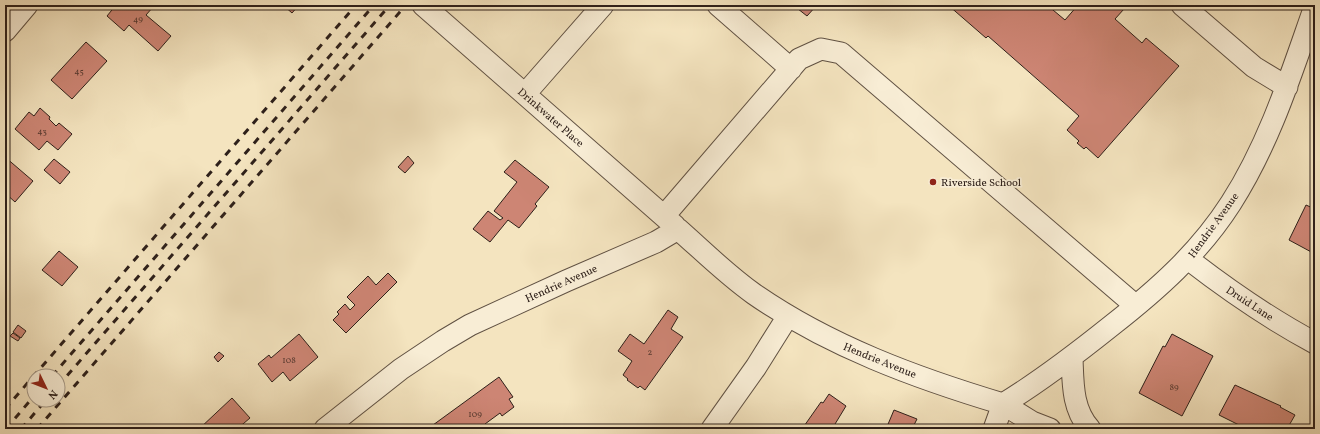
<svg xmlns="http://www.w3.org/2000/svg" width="1320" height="434" viewBox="0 0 1320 434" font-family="Vollkorn,serif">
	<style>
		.building { fill: #cd8574; stroke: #2e201a }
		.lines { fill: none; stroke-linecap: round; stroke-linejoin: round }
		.minor-casing { stroke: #605143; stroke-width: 23 }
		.minor { stroke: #f8edd5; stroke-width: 21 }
		.rail { stroke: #2e201a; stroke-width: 3; stroke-dasharray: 7 7; stroke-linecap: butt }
		.poi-dot { fill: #8f2418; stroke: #f8edd5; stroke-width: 1.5 }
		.labels { text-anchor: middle; stroke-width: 3.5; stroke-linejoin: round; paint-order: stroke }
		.number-label { font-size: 9px; fill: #563930 }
		.street-label { font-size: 11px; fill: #2e201a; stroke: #f8edd5 }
		.poi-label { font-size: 11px; fill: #2e201a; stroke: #f8edd5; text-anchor: start }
	</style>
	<rect width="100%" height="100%" fill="#f4e4bf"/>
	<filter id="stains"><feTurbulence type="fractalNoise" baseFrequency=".005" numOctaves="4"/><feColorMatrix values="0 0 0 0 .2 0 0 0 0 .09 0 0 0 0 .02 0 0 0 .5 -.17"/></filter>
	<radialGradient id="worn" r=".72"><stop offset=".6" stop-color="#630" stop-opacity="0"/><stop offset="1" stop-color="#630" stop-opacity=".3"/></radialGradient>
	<path class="building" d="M116 5H151L153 7 146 15 171 36 158 51 129 25 124 31 107 16Z
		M283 5H299L292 13Z
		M793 5H817L807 16Z
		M948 5H1047L1065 20 1078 5H1119L1124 9 1115 19 1142 43 1146 38 1179 66 1098 158 1086 147 1084 149 1077 143 1079 141 1067 130 1079 116 988 36 986 38Z
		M86 42 107 61 72 99 51 80Z
		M40 108 50 117 49 119 56 126 59 123 72 134 58 150 47 141 39 150 15 129 29 112 34 116Z
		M408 156 414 163 405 173 398 167Z
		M5 157 33 181 15 202 5 193Z
		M54 159 70 172 60 184 44 170Z
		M515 160 549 187 535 204 537 206 519 228 508 220 490 242 473 229 488 211 500 220 503 218 494 211 517 182 504 172Z
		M1306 205 1315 209V254L1289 240Z
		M59 251 78 267 62 286 42 270Z
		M388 273 397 282 346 333 333 320 339 314 337 312 345 304 350 310 355 305 347 297 368 276 376 285Z
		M668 310 678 317 671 329 683 337 645 390 640 386 638 388 627 380 628 379 623 375 632 361 618 351 630 334 644 344Z
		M18 325 26 331 21 338 13 332Z
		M13 333 20 338 18 341 10 336Z
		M299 334 318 357 290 381 283 372 272 382 258 364 269 355 271 358Z
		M1172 334 1213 356 1182 416 1139 393 1163 346 1165 347Z
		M219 352 224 356 218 362 214 357Z
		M499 377 513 397 509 399 514 407 502 416 500 413 485 424 484 425 487 428 486 429H436L433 425Z
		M1235 385 1272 402 1281 406 1280 407 1295 415 1287 429H1247L1219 415Z
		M829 394 846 406 832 429H802L821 402 823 403Z
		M232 398 250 418 237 429H199Z
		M894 410 917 419 912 429H886Z"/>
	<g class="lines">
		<defs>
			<path id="minor" d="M423 5 675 226
				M718 5 791 69
				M1182 5 1254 67 1287 87
				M5 31 27 5
				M525 94 603 5
				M664 216 799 59 821 49 841 53 1136 306
				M1188 259C1228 290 1270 319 1315 343
				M1072 358C1073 383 1072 409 1090 429
				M325 429 401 369 443 341 470 325 566 281 656 242 678 229C703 251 727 275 754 294 829 346 916 378 1003 404 1041 381 1076 354 1111 326 1157 290 1199 253 1231 203 1270 142 1291 74 1315 6
				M712 429 756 367 788 316
				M994 429 1003 404 1032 422 1050 429"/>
		</defs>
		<use href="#minor" class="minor-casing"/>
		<use href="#minor" class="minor"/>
		<path class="rail" d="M52 376 374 5
			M58 386 390 5
			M5 409 356 5
			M6 429 34 396
			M21 429 46 400
			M37 429 406 5"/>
	</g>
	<circle class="poi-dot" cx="933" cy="182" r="4"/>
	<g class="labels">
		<g class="number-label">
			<text x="138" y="22">49</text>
			<text x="79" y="74">45</text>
			<text x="42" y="134">43</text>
			<text x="650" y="355">2</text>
			<text x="289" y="363">108</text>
			<text x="1174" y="390">89</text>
			<text x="475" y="417">109</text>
		</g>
		<g class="street-label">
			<text transform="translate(551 117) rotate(41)" y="4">Drinkwater Place</text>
			<text transform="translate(1213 225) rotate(-54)" y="4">Hendrie Avenue</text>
			<text transform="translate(561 283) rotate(-24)" y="4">Hendrie Avenue</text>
			<text transform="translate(1250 303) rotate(33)" y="4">Druid Lane</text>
			<text transform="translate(880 360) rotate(22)" y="4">Hendrie Avenue</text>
		</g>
		<g class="poi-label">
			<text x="941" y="186">Riverside School</text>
		</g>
	</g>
	<rect width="1320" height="434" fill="none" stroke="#f4e4bf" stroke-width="20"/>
	<rect x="6" y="6" width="1308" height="422" fill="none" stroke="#2e201a" stroke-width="2"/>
	<rect x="10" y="10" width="1300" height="414" fill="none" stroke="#2e201a"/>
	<g transform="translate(46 388) rotate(133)"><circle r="19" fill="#f8edd5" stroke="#a79b8a"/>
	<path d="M0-3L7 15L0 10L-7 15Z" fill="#8f2418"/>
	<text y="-6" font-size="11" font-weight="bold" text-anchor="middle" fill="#2e201a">N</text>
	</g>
	<rect width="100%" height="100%" filter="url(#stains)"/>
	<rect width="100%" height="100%" fill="url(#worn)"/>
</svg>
